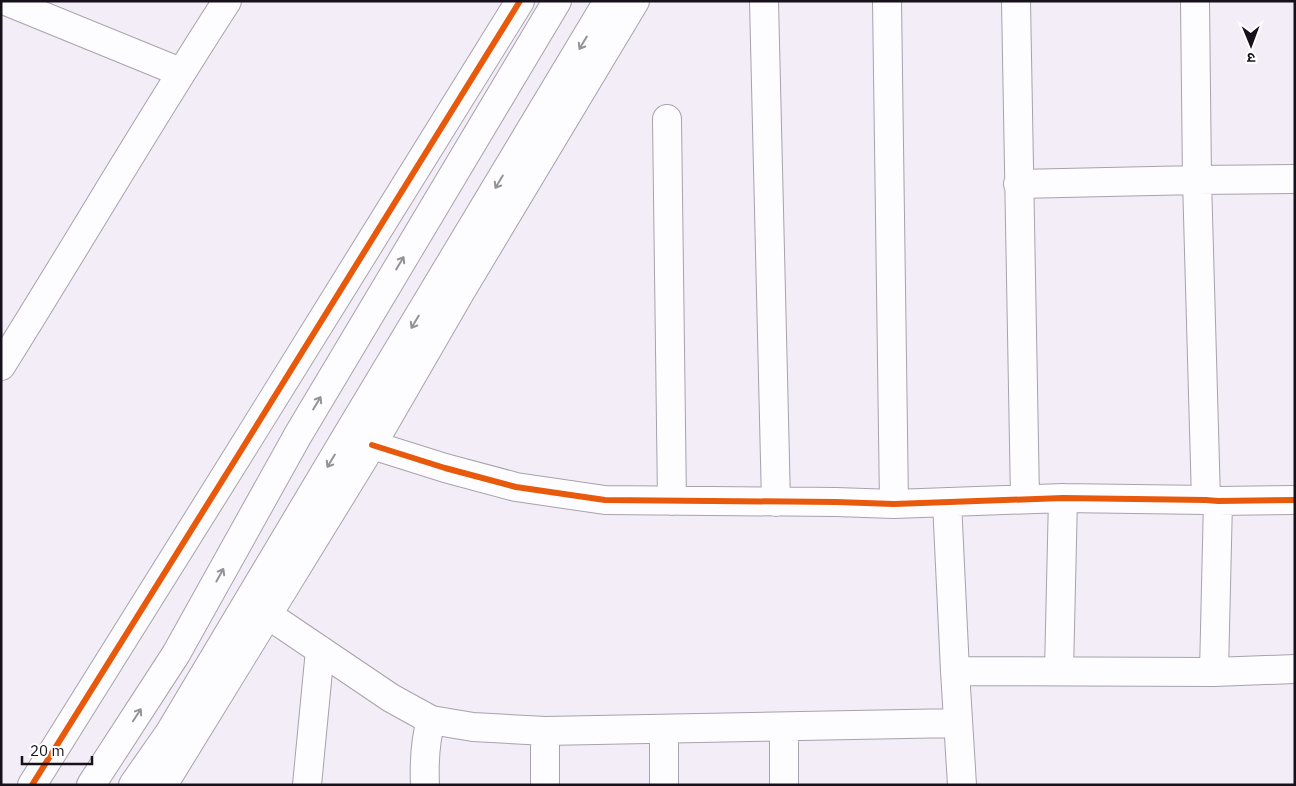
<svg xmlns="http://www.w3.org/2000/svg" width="1296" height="786" viewBox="0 0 1296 786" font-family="'IBM Plex Sans','Noto Sans Devanagari',sans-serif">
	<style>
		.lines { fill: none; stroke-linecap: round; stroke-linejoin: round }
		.street-casing { stroke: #a7a2ac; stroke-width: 30 }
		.secondary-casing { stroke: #a7a2ac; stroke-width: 30 }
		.street { stroke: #fdfcfe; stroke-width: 28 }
		.secondary { stroke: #fdfcfe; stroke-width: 28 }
		.cycleway-casing { stroke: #fff; stroke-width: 9 }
		.cycleway { stroke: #e8590c; stroke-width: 6 }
		.oneway { stroke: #959297 }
	</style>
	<rect width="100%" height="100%" fill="#f3edf8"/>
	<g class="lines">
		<defs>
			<path id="street" d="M6 1 180 72
				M764 1 776 502
				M887 1 894 504
				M1016 1 1025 499
				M1195 1 1197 180 1206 500
				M667 119 672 501
				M1018 184 1197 180 1295 179
				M1 366C77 245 149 121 227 1
				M372 445 445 468 516 487 605 500 836 502 894 504 1063 498 1206 500 1218 501 1295 500
				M947 502 955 671 962 785
				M249 602 391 698 431 720 473 727 545 731 958 723
				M955 671 1214 672 1295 669
				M1059 671 1063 498
				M1214 672 1218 501
				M545 731V785
				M307 785 320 650
				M425 785C424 762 425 741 431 720
				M664 785V729
				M784 785V727"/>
			<path id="secondary" d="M32 785 237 457 520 1
				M91 785 176 654 298 435 557 1
				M133 785 170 732 346 437 608 1
				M163 785 372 445 461 291 635 1"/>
		</defs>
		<use href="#street" class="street-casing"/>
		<use href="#secondary" class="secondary-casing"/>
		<use href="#street" class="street"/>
		<use href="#secondary" class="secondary"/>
		<defs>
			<path id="cycleway" d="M372 445 445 468 516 487 605 500 836 502 894 504 1063 498 1206 500 1218 501 1295 500
				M32 785 237 457 520 1"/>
		</defs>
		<use href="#cycleway" class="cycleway-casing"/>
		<use href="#cycleway" class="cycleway"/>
	</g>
	<defs><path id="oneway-shaft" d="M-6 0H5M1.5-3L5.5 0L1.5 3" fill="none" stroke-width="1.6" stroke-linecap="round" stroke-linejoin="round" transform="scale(1.25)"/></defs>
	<g class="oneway">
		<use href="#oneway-shaft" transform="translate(583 43) rotate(121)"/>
		<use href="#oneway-shaft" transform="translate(499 182) rotate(121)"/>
		<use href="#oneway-shaft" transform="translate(400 263) rotate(-59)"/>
		<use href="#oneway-shaft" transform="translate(415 322) rotate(121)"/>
		<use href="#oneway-shaft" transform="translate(317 403) rotate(-59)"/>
		<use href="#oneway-shaft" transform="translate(331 461) rotate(121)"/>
		<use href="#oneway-shaft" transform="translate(220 575) rotate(-61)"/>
		<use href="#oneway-shaft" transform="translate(137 715) rotate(-57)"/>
	</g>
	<rect width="1296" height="786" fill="none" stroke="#16111a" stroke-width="5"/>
	<g transform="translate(1251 45) rotate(179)" stroke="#ffffff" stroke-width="4" paint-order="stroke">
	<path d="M0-4L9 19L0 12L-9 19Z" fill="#16111a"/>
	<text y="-8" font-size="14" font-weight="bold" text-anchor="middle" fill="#16111a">उ</text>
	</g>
	<path d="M22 756v8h70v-8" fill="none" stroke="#16111a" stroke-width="2.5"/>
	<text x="30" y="756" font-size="15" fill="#16111a" stroke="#ffffff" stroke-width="4" paint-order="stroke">20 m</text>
</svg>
